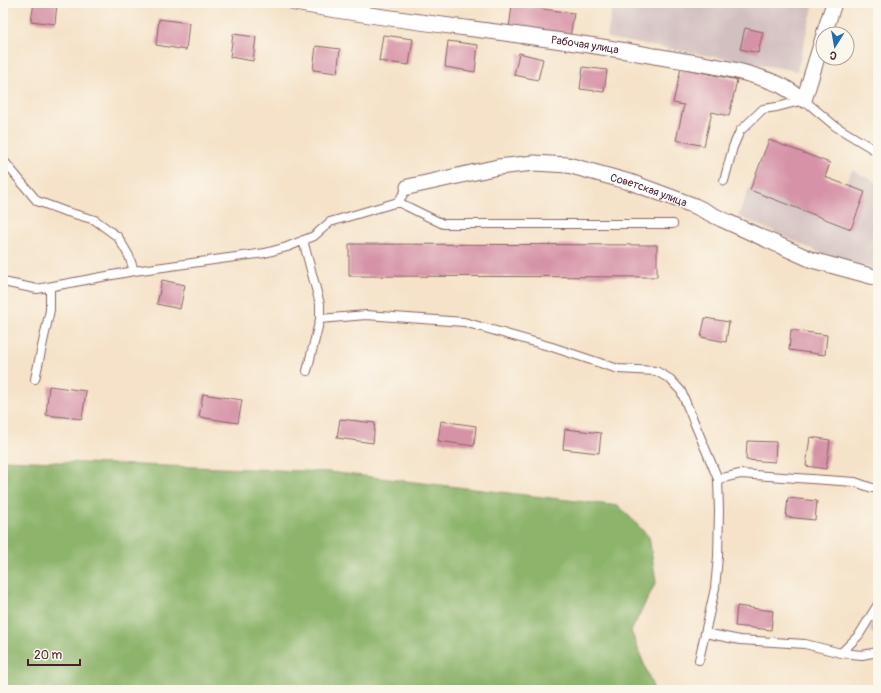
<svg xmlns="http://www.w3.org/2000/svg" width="881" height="693" viewBox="0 0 881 693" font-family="Pangolin,sans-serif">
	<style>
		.industrial { fill: #d2bfbf }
		.forest { fill: #8cb46a; stroke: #6b6a4a }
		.building { fill: #d693a7 }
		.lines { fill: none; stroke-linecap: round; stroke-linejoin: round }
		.service-casing { stroke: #866362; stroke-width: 10 }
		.minor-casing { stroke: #866362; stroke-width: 17 }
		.service { stroke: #fff; stroke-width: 8 }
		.minor { stroke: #fff; stroke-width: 15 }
		.labels { text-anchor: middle; stroke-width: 3; stroke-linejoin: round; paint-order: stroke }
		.street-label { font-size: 11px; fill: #4a1f2b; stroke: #fbf7ec }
	</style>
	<rect width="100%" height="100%" fill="#fbf7ec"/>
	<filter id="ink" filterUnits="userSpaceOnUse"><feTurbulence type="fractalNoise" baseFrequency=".025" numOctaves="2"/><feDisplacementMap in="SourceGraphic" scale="8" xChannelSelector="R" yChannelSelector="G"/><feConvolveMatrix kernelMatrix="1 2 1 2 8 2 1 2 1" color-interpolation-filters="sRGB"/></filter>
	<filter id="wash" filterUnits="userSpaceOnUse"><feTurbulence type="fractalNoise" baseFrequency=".012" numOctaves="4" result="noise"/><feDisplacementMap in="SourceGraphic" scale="16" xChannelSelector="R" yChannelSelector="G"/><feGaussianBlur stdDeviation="0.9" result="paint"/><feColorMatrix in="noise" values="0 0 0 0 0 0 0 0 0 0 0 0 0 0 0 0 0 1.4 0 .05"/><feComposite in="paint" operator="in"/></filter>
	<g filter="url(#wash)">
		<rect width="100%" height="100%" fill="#f5e2c8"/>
		<path class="industrial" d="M613 3H814L797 71 607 38Z
			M769 140 830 163 825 177 846 185 852 170 878 183V271L816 251 738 216Z
			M878 579V640L870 630Z"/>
		<path class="forest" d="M3 460 329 472 619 506 649 537 656 582 631 631 654 690H3Z"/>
		<g id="blocks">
			<path class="building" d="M34 3H57L55 24 31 21Z
				M512 5 574 13 570 37 509 29Z
				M159 19 189 23 186 50 156 45Z
				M745 28 763 32 758 53 740 49Z
				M233 34 256 37 253 61 230 57Z
				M383 35 413 39 409 65 379 61Z
				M448 41 478 45 475 72 445 67Z
				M316 46 340 49 337 73 313 70Z
				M519 53 543 59 538 80 514 75Z
				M583 67 607 70 604 92 580 89Z
				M681 68 737 80 729 116 712 112 704 146 676 140 684 105 673 103Z
				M769 140 830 163 825 177 865 192 851 229 750 190Z
				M349 244 657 245V277L349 276Z
				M162 280 185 285 180 309 157 304Z
				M705 318 729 322 726 342 701 337Z
				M791 330 827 335 825 355 789 350Z
				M49 386 86 391 82 419 46 415Z
				M203 394 242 400 238 423 199 417Z
				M340 419 375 423 373 443 337 438Z
				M441 421 476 426 474 446 438 441Z
				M565 429 601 433 599 453 563 449Z
				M810 437 830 440 826 469 806 466Z
				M747 441 776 442 775 462 746 460Z
				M788 498 817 501 815 520 786 517Z
				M737 606 773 611 771 630 735 626Z"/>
		</g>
	</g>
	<g filter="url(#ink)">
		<use href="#blocks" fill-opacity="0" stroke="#866362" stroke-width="1"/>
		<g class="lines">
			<defs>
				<path id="service" d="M3 160 37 201 64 211 95 220 118 237 129 256 134 271
					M724 181 733 147 740 131 763 109 777 107 804 100 835 126 878 152
					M398 202 443 224H673
					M303 240 320 304V319L307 371
					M3 282 37 289 134 271 265 253 287 247 314 236 330 222 398 202 408 187
					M320 319 366 315 464 322 552 347 618 369 656 371 670 379 681 391 718 479 719 511 718 557 715 588 699 660
					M35 379 50 310V288
					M718 479 740 474 855 482 872 488
					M705 633 740 640 805 644 841 653 862 655 878 652
					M841 653 859 635 878 604"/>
				<g id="minor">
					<path id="s1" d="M295 3C414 25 535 33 654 56 696 63 739 68 778 84 787 88 796 95 804 100L823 38"/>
					<path d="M824 34 834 3"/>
					<path id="s2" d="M408 187 498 167 534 163 568 165 633 183 695 206 721 219 812 260 878 278"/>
				</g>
			</defs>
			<use href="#service" class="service-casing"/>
			<use href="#minor" class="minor-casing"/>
			<use href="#service" class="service"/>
			<use href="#minor" class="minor"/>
		</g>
	</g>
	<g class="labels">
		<g class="street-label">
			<text dy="4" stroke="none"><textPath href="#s1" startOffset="293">Рабочая улица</textPath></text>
			<text dy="4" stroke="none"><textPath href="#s2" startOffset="247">Советская улица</textPath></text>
		</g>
	</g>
	<rect width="881" height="693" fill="none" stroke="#fbf7ec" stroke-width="16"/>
	<g transform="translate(835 46) rotate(191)"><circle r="19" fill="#fbf7ec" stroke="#b4a19f"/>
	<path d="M0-3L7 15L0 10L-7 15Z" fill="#1f6fb2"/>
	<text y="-6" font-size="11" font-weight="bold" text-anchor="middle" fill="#4a1f2b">С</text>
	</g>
	<path d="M28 659v6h52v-6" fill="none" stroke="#4a1f2b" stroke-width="2"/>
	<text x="34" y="659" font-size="12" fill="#4a1f2b" stroke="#fbf7ec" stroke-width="3" paint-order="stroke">20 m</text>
</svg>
